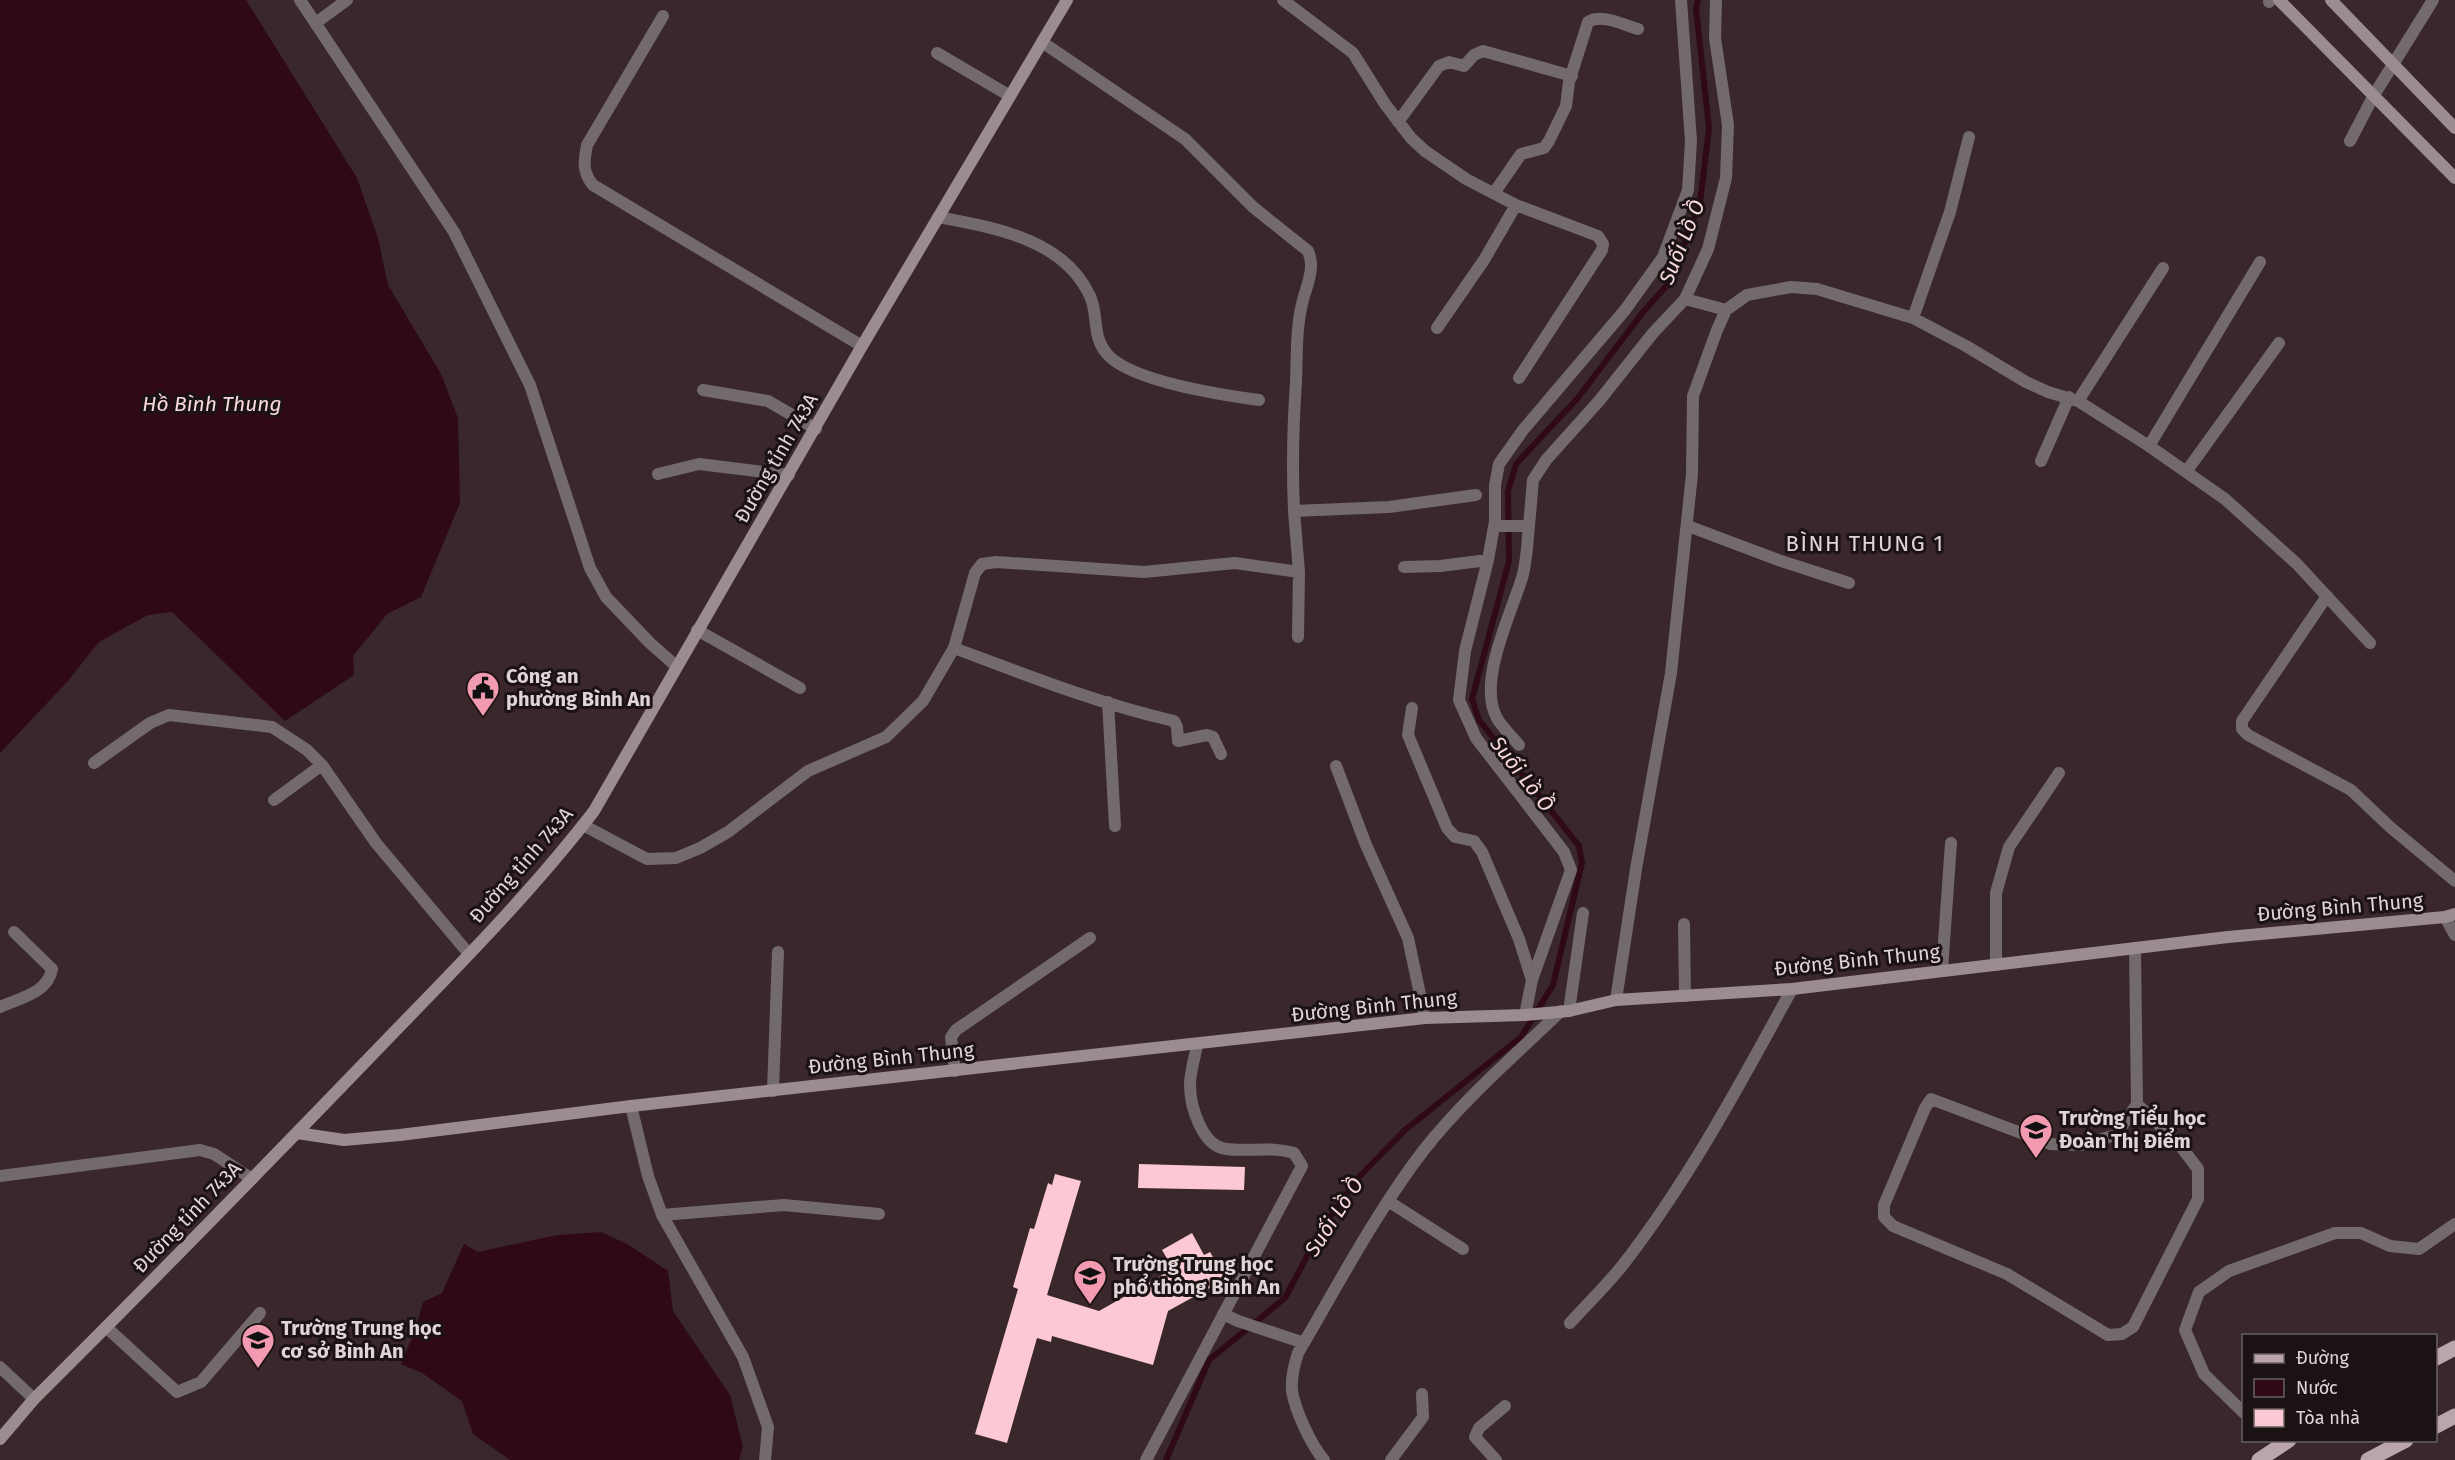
<svg xmlns="http://www.w3.org/2000/svg" width="2455" height="1460" viewBox="0 0 2455 1460" font-family="'Fira Sans',sans-serif">
	<style>
		.water { fill: #2f0a16 }
		.lines { fill: none; stroke-linecap: round; stroke-linejoin: round }
		.stream { stroke: #2f0a16; stroke-width: 6 }
		.building { fill: #fcc8d4 }
		.lane { stroke: #736a6c; stroke-width: 12 }
		.street { stroke: #736a6c; stroke-width: 12 }
		.secondary { stroke: #9b8c8f; stroke-width: 12 }
		.primary { stroke: #baa6aa; stroke-width: 15 }
		.labels { text-anchor: middle; stroke-width: 6; stroke-linejoin: round; paint-order: stroke }
		.street-label { font-size: 20px; fill: #e0d4d6; stroke: #1b1214 }
		.poi-label { font-size: 20px; font-weight: bold; fill: #e0d4d6; stroke: #1b1214; text-anchor: start }
		.water-label { font-size: 21px; font-style: italic; fill: #f9d9e0; stroke: #1b1214 }
		.quarter-label { font-size: 22px; letter-spacing: 1.5px; fill: #e0d4d6; stroke: #1b1214 }
	</style>
	<rect width="100%" height="100%" fill="#39272b"/>
	<path class="water" d="M0 0H246L357 178 378 238 388 285 441 374 458 418 460 503 421 597 387 614 353 656 354 675 285 721 172 612 148 615 99 642 67 682 0 753Z
		M601 1232 629 1245 668 1271 673 1311 730 1395 743 1447 739 1460H510L473 1434 462 1401 422 1373 401 1364 416 1328 423 1302 442 1293 464 1244 478 1252 557 1235Z"/>
	<g class="lines">
		<path class="stream" d="M1166 1460 1209 1360 1285 1298 1322 1228 1359 1177 1405 1130 1521 1037 1553 985 1582 863 1579 846 1479 720 1472 699 1509 561 1508 491 1516 464 1577 399 1643 312 1669 283 1700 203 1709 128 1696 8 1698 0"/>
	</g>
	<path class="building" d="M1139 1164 1245 1167 1244 1190 1138 1188Z
		M1055 1174 1081 1181 1047 1295 1099 1311 1173 1269 1162 1250 1192 1233 1204 1255 1210 1252 1226 1279 1168 1311 1153 1365 1052 1336 1051 1342 1037 1338 1007 1443 975 1434 1018 1289 1013 1287 1030 1228 1034 1229 1048 1183 1052 1185Z"/>
	<g class="lines">
		<path class="lane" d="M1283 0 1353 53 1385 104 1411 138 1425 151 1466 179 1516 205 1598 236 1603 244 1602 250 1519 378
			M2269 2 2270 0
			M317 22 347 0
			M1042 42 1185 139 1253 207 1308 251C1316 269 1306 286 1302 304 1296 329 1297 356 1296 382 1293 425 1292 467 1294 511L1389 507 1476 495
			M937 53 1010 96
			M1398 122 1439 66 1449 62 1464 66 1474 55 1483 51 1572 76
			M2350 141 2374 95 2433 0
			M1437 328 1484 260 1516 205
			M703 390 768 401 816 429
			M658 474 699 464 789 475
			M1294 511 1299 572 1298 637
			M982 564 996 562 1144 572 1235 563 1299 572
			M697 630 800 688
			M954 648C1026 675 1099 704 1174 721L1177 727 1178 741 1207 735 1213 737 1221 754
			M1108 702 1115 826
			M1336 766 1366 845 1408 938 1425 1018
			M2135 948 2137 1104
			M773 1091 778 952
			M1931 1099 2050 1144 2081 1145 2116 1135 2137 1104 2179 1144 2198 1169V1199L2133 1327 2122 1334 2108 1335 2007 1274 1893 1226 1884 1217V1205L1925 1108Z
			M631 1106 648 1176 662 1215 743 1357 768 1427 765 1460
			M662 1215 784 1205 879 1214
			M106 1327 177 1392 201 1382 260 1313
			M1146 1460 1302 1166 1294 1153C1271 1146 1249 1152 1226 1149 1202 1146 1190 1106 1190 1085 1190 1072 1195 1057 1197 1045"/>
		<path class="street" d="M300 0 454 232 530 385 590 568 606 597 650 643 676 666
			M663 16 587 145C584 161 582 172 593 185L862 346
			M1494 193 1521 154 1544 148 1549 141 1566 106 1569 82 1588 22C1601 13 1624 25 1638 29
			M938 217C994 228 1063 238 1090 296 1099 315 1091 337 1108 355 1133 382 1223 395 1259 400
			M1685 299 1708 249 1726 178 1728 125 1715 38 1716 0
			M1913 318 1950 212 1969 137
			M2078 401 2163 268
			M2149 446 2260 262
			M2041 461 2069 397
			M2186 472 2279 343
			M1494 526H1529C1527 543 1527 564 1521 581 1510 616 1476 685 1498 720 1504 729 1512 737 1519 745
			M1529 526 1533 480 1546 460 1599 401 1653 333 1685 299 1726 310
			M1688 526 1778 560 1849 583
			M1404 567 1440 566 1488 560
			M2327 596 2242 721V729L2248 735 2351 790 2390 827 2455 881
			M1412 708 1408 735 1447 828 1455 837 1474 841 1482 852 1519 939 1532 980 1525 1015
			M94 763 150 723 169 715 272 727 307 750 322 765 376 843 469 954
			M274 800 322 765
			M583 825 647 859 676 858 700 848 728 832 808 771 886 737 923 701 954 648 975 573 982 564
			M2445 917 2455 935
			M1684 924 1685 996
			M1996 965V893L2009 847 2059 773
			M1942 970 1951 843
			M1532 980 1571 870 1564 852 1476 738 1459 700 1465 651 1488 560 1495 521V485L1499 464 1523 430 1625 310 1663 257 1688 190 1691 141 1681 0
			M1616 1000 1636 869 1671 673 1692 474 1693 396 1717 330 1726 310 1747 295 1791 287 1817 289 1913 318 1966 346 2026 382 2048 392 2078 401 2149 446 2225 499 2297 564 2370 643
			M0 1007C20 998 48 993 52 969L14 932
			M1569 1011 1583 913
			M955 1071 951 1037 956 1030 1090 938
			M0 1176 200 1150 214 1154 252 1179
			M1388 1201 1463 1249
			M1223 1314 1238 1321 1304 1343
			M1570 1323C1587 1304 1606 1286 1622 1266 1689 1180 1740 1084 1792 989
			M0 1367 34 1399
			M2244 1413 2204 1374 2185 1330 2199 1292 2229 1271 2335 1233H2361L2390 1246 2419 1249 2455 1224
			M1324 1460C1311 1445 1295 1410 1292 1391 1291 1378 1294 1365 1298 1353 1338 1285 1375 1214 1423 1151 1463 1100 1514 1056 1561 1011
			M1391 1460 1423 1417 1422 1394
			M1496 1460 1475 1437 1479 1428 1505 1406"/>
		<path class="secondary" d="M2279 0 2455 178
			M2331 0 2455 128
			M297 1133 344 1140 400 1135 631 1106 1425 1018 1525 1015 1569 1011 1616 1000 1792 989 2228 937 2445 917 2455 914
			M0 1439 34 1399C148 1286 260 1171 371 1056 448 976 527 898 594 811L862 346 1067 0"/>
		<path class="primary" d="M2436 1358 2455 1348
			M2436 1426 2455 1416
			M2259 1460 2289 1440
			M2368 1460 2406 1440"/>
	</g>
	<defs>
		<symbol id="civic-pin" viewBox="-11 -11 22 30"><path d="M0 17L-7.5 6A9.5 9.5 0 1 1 7.5 6Z" fill="#f29ab0" stroke="#1b1214"/><path d="M-.6-6.5H3V-4.5H.6V-3L4-1V1h2V6H-6V1h2V-1L-.6-3ZM-1.2 2.5V6h2.4V2.5Z" fill="#111"/></symbol>
		<symbol id="school-pin" viewBox="-11 -11 22 30"><path d="M0 17L-7.5 6A9.5 9.5 0 1 1 7.5 6Z" fill="#f29ab0" stroke="#1b1214"/><path d="M0-5L7-2L0 1L-7-2ZM-4 1L0 2.5L4 1V4Q0 6-4 4Z" fill="#111"/></symbol>
	</defs>
	<g fill-rule="evenodd">
		<use href="#civic-pin" x="464" y="669" width="38" height="52"/>
		<use href="#school-pin" x="2017" y="1111" width="38" height="52"/>
		<use href="#school-pin" x="1071" y="1257" width="38" height="52"/>
		<use href="#school-pin" x="239" y="1321" width="38" height="52"/>
	</g>
	<g class="labels">
		<g class="street-label">
			<text transform="translate(776 458) rotate(-60)" y="7">Đường tỉnh 743A</text>
			<text transform="translate(521 865) rotate(-49)" y="7">Đường tỉnh 743A</text>
			<text transform="translate(2340 907) rotate(-5)" y="7">Đường Bình Thung</text>
			<text transform="translate(1857 960) rotate(-6)" y="7">Đường Bình Thung</text>
			<text transform="translate(1374 1006) rotate(-6)" y="7">Đường Bình Thung</text>
			<text transform="translate(891 1058) rotate(-6)" y="7">Đường Bình Thung</text>
			<text transform="translate(187 1217) rotate(-46)" y="7">Đường tỉnh 743A</text>
		</g>
		<g class="poi-label">
			<text x="506" y="683">Công an<tspan x="506" dy="23">phường Bình An</tspan></text>
			<text x="2059" y="1125">Trường Tiểu học<tspan x="2059" dy="23">Đoàn Thị Điểm</tspan></text>
			<text x="1113" y="1271">Trường Trung học<tspan x="1113" dy="23">phổ thông Bình An</tspan></text>
			<text x="281" y="1335">Trường Trung học<tspan x="281" dy="23">cơ sở Bình An</tspan></text>
		</g>
		<g class="water-label">
			<text transform="translate(1682 242) rotate(-68)" y="7">Suối Lồ Ồ</text>
			<text x="212" y="411">Hồ Bình Thung</text>
			<text transform="translate(1522 774) rotate(52)" y="7">Suối Lồ Ồ</text>
			<text transform="translate(1334 1217) rotate(-57)" y="7">Suối Lồ Ồ</text>
		</g>
		<g class="quarter-label">
			<text x="1865" y="551">BÌNH THUNG 1</text>
		</g>
	</g>
	<rect x="2242" y="1334" width="195" height="108" fill="#1b1214" stroke="#6a6062" stroke-width="1.5"/>
	<rect x="2254" y="1354" width="30" height="9" fill="#baa6aa" stroke="#6a6062" stroke-width="1.5"/>
	<text x="2296" y="1364" font-size="18" fill="#e0d4d6">Đường</text>
	<rect x="2254" y="1379" width="30" height="18" fill="#2f0a16" stroke="#6a6062" stroke-width="1.5"/>
	<text x="2296" y="1394" font-size="18" fill="#e0d4d6">Nước</text>
	<rect x="2254" y="1409" width="30" height="18" fill="#fcc8d4" stroke="#6a6062" stroke-width="1.5"/>
	<text x="2296" y="1424" font-size="18" fill="#e0d4d6">Tòa nhà</text>
</svg>
